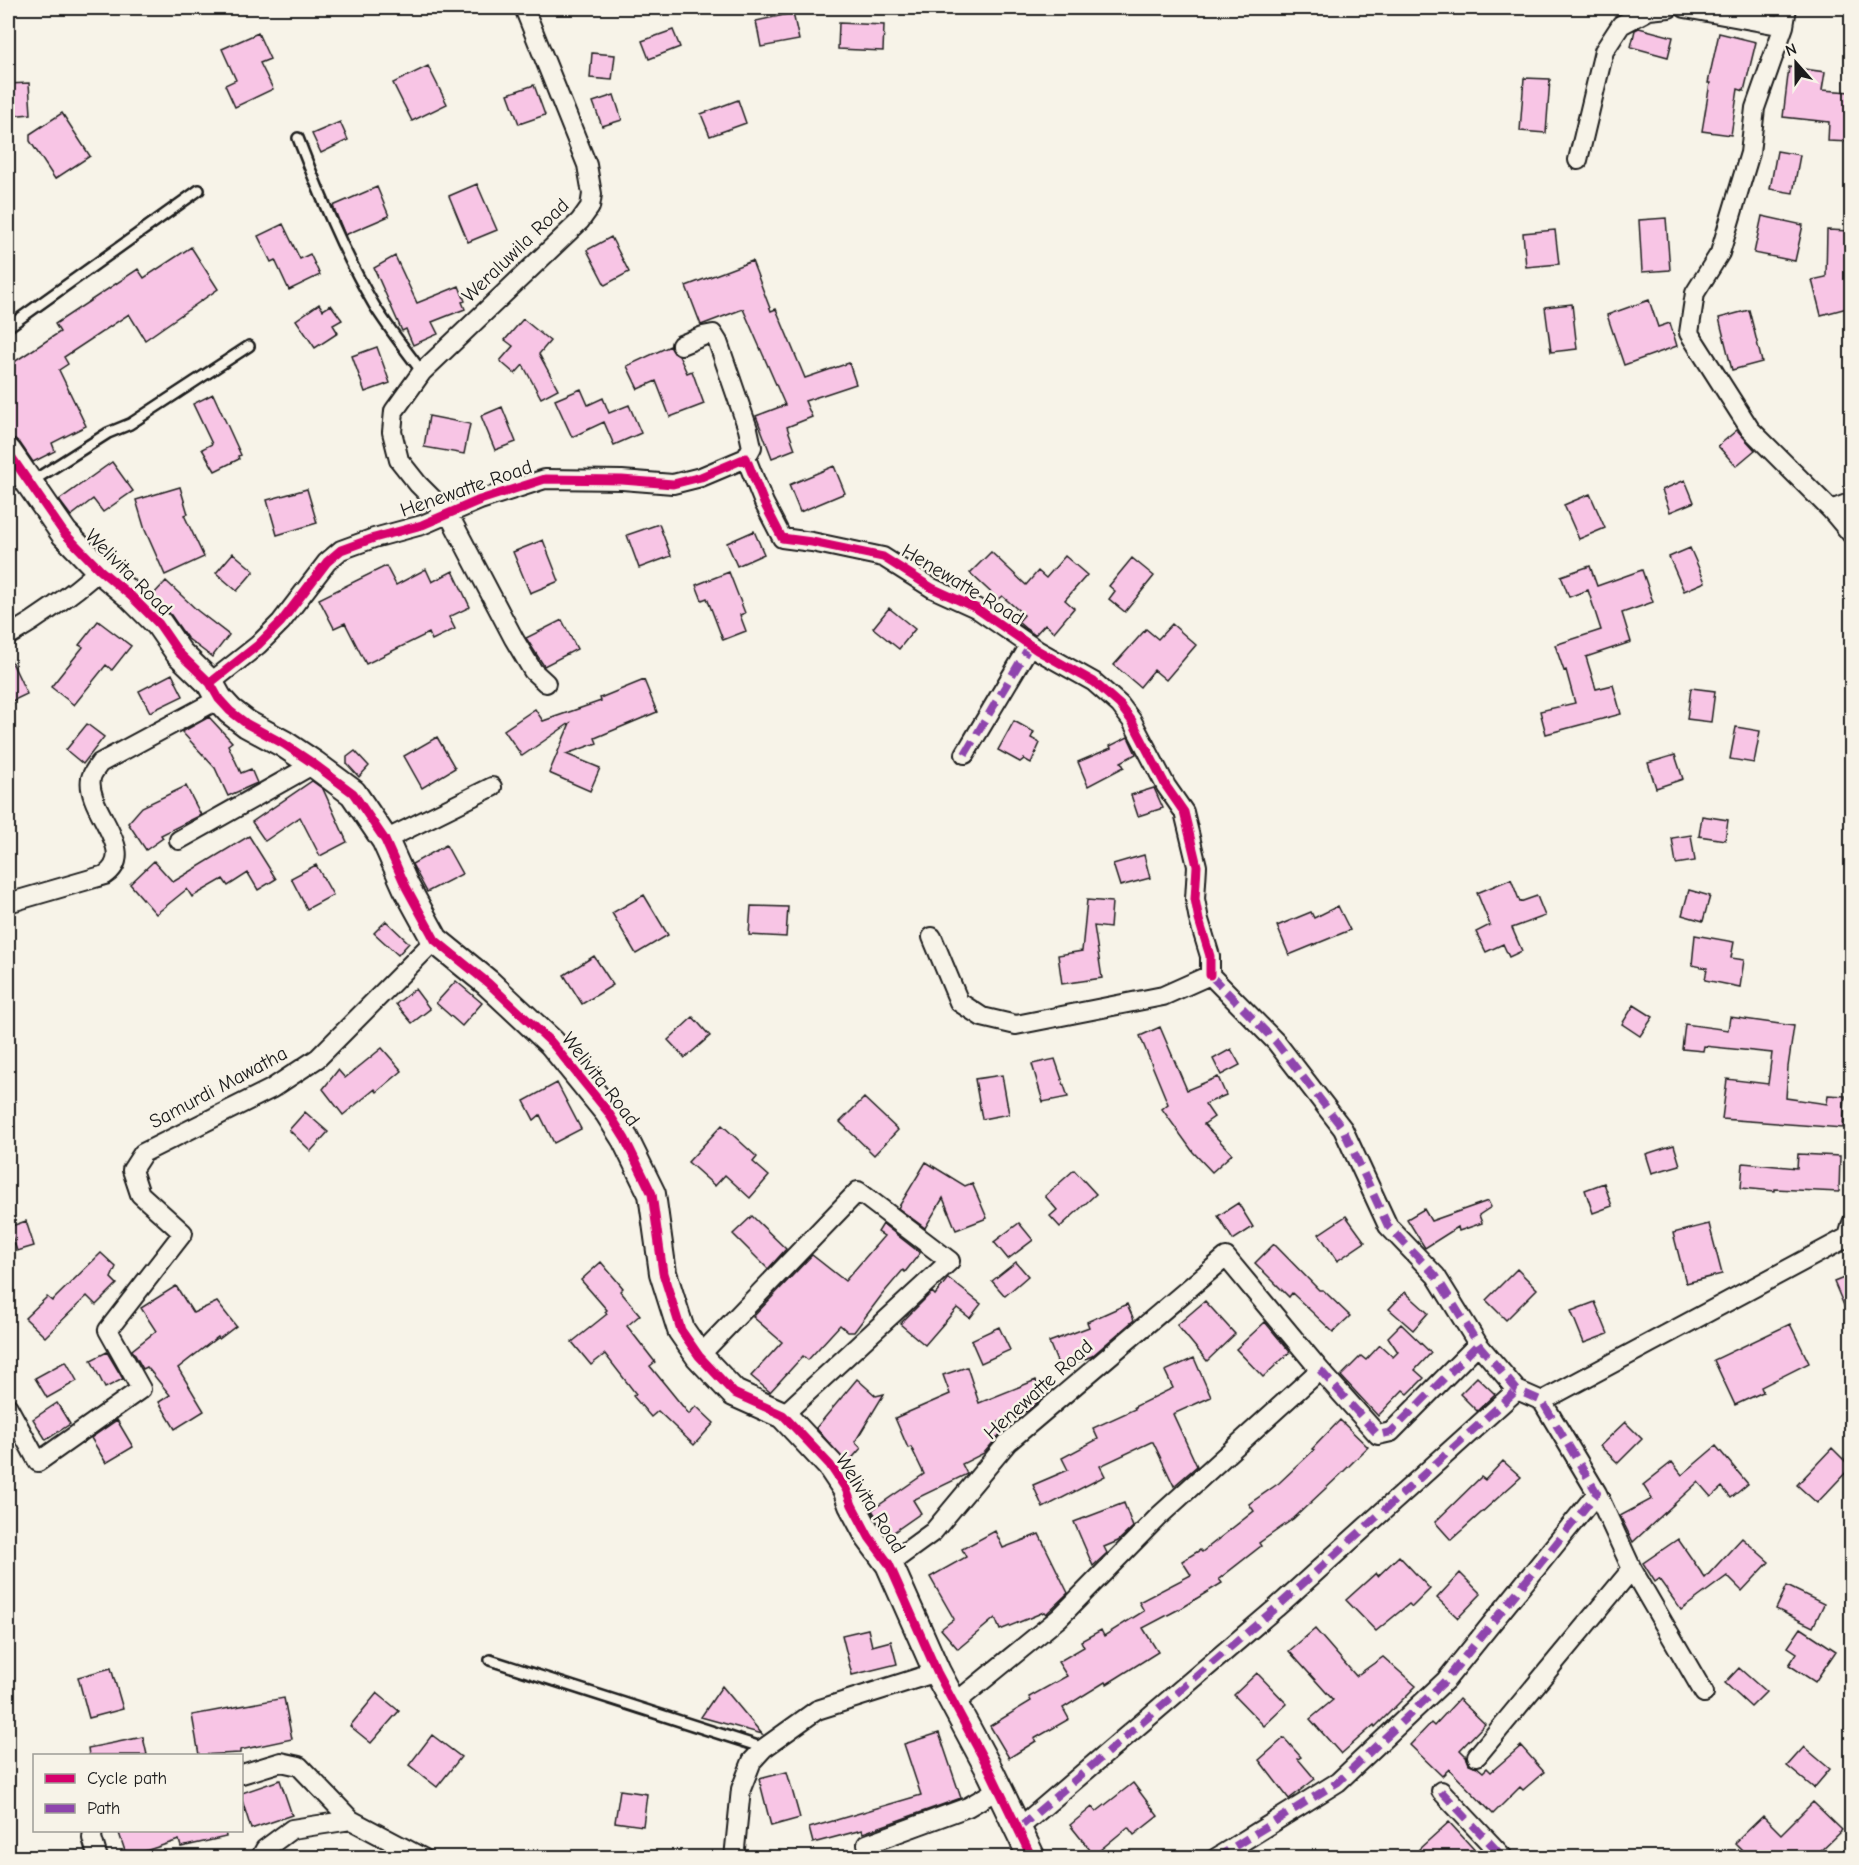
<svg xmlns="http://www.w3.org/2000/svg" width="1859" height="1865" viewBox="0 0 1859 1865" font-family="'Comic Neue',sans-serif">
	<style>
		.building { fill: #f8c5e5; stroke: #1c1c1c; stroke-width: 1.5 }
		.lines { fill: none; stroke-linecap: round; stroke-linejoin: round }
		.lane-casing { stroke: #1c1c1c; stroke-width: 14 }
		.street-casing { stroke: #1c1c1c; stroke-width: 22 }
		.secondary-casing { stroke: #1c1c1c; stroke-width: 30 }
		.lane { stroke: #f7f3e8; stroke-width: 9 }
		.street { stroke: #f7f3e8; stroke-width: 18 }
		.secondary { stroke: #f7f3e8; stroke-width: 26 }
		.quiet { stroke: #8e44ad; stroke-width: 8; stroke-dasharray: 15 8; stroke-linecap: butt }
		.cycleway-casing { stroke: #f7f3e8; stroke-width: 13 }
		.cycleway { stroke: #d6006c; stroke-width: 9 }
		.labels { text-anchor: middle; stroke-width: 5; stroke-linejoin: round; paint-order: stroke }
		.street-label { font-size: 20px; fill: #1c1c1c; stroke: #f7f3e8 }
	</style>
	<rect width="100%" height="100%" fill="#f7f3e8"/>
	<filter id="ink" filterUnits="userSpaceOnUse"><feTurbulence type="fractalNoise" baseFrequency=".0167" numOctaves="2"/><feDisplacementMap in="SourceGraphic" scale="12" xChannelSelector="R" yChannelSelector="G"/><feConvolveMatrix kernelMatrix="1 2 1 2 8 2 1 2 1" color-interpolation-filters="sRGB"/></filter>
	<g filter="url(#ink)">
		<path class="building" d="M793 13 799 40 761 47 756 21Z
			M839 23 884 25 883 51 838 49Z
			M1639 28 1673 37 1668 57 1631 47 1635 30Z
			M673 30 680 47 649 59 642 41Z
			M258 33 270 59 260 63 273 89 235 107 225 85 236 80 222 49Z
			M1719 33 1756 42 1744 91 1738 89 1731 135 1702 131 1710 83H1708Z
			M592 53 615 55 612 80 590 78Z
			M428 66 447 104 412 121 393 83Z
			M1789 67 1825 72 1822 90 1851 92V142L1828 141 1829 122 1783 117Z
			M1524 78 1550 79 1546 133 1520 131Z
			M29 83 31 114 8 116V84Z
			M534 85 545 115 519 124 508 94Z
			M614 95 622 120 602 126 593 102Z
			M738 100 746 123 710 136 701 114Z
			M62 113 90 156 55 179 30 141V134Z
			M340 122 348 140 321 153 312 134Z
			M1777 151 1800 155 1793 193 1770 189Z
			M477 184 497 230 468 242 449 196Z
			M377 187 389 216 345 235 333 206Z
			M1762 216 1803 225 1795 261 1754 253Z
			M1666 218 1670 270 1642 272 1639 220Z
			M283 224 300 259 310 254 320 275 289 290 275 260 271 262 258 236Z
			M1555 230 1559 264 1526 267 1523 233Z
			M1827 230 1851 231V307L1821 315 1812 280 1826 277Z
			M611 237 629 272 605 285 587 250Z
			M191 247 218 289 145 340 129 314 64 357 68 364 59 370 86 426 52 443 55 451 33 462 20 443 15 439 8 437V366L60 332 55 324 138 269 144 278Z
			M395 256 417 303 459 286 465 301 462 302 465 309 432 322 438 334 413 345 406 329 402 331 374 268Z
			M752 261 771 311 776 309 805 378 849 363 856 384 805 401 812 417 787 427 795 449 772 458 756 416 785 405 743 309 701 325 686 286Z
			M1649 300 1658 327 1670 323 1677 346 1624 365 1607 315Z
			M319 304 323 310 331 305 342 320 333 325 338 333 315 348 296 320Z
			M1572 304 1577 349 1551 352 1545 307Z
			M1749 310 1762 362 1732 370 1719 318Z
			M523 319 550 341 539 354 558 389 541 398 523 365 515 374 500 361 513 346 505 340Z
			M670 346 674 353 679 356 687 373 692 371 704 404 670 417 656 381 638 389 627 366Z
			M377 347 390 383 365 392 352 356Z
			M581 389 588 405 603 398 609 413 629 405 641 433 614 445 604 422 572 437 555 400Z
			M213 394 241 455 238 456 239 459 215 471 202 449 212 444 193 404Z
			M502 407 516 442 495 450 481 416Z
			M429 416 470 424 464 454 424 447Z
			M1737 430 1755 450 1736 466 1718 446Z
			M112 462 133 491 103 512 93 499 71 516 59 500Z
			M834 466 845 493 800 512 789 485Z
			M1685 480 1694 502 1670 512 1662 490Z
			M180 487 188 514 184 515 204 557 165 575 145 530 136 500Z
			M307 489 317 523 277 535 267 500Z
			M1590 494 1605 528 1579 539 1564 505Z
			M659 524 671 556 639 568 627 535Z
			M754 531 764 554 737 566 727 543Z
			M543 540 559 581 530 593 513 552Z
			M1690 548 1705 582 1684 591 1669 557Z
			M991 552 1026 585 1038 571 1046 578 1065 556 1087 575 1065 600 1074 608 1054 632 1045 624 1035 635 1025 628 1018 622 1024 615 1002 596 998 599 970 573Z
			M233 553 254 571 237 591 216 573Z
			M1132 558 1154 576 1125 612 1109 599 1115 591 1109 586Z
			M386 566 396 585 426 569 432 582 453 571 470 607 449 617 455 629 432 640 429 633 366 664 345 623 334 628 319 599Z
			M1590 566 1597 586 1642 570 1653 602 1622 613 1631 642 1586 657 1596 689 1613 685 1621 714 1546 734 1540 711 1575 703 1566 670 1564 671 1555 645 1601 630 1588 590 1569 597 1561 576Z
			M729 572 745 613 740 615 746 631 723 640 707 598 702 600 696 585Z
			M166 581 198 611 229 635 212 657 187 638 171 615 152 596Z
			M889 608 915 629 899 649 873 628Z
			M562 620 577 649 544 666 526 638Z
			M98 621 131 646 112 670 106 665 74 705 51 687 83 647 79 645Z
			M1172 624 1196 645 1166 680 1154 670 1140 687 1114 665 1146 629 1158 639Z
			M8 654 27 694 8 703Z
			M172 674 183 696 150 712 139 691Z
			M644 680 657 712 595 738 597 743 566 754 600 768 590 791 549 773 570 723 522 756 504 730 535 709 543 721 601 701 600 698Z
			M1691 688 1715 691 1711 722 1687 719Z
			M209 717 232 742 228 745 241 773 251 769 257 783 228 796 215 768 182 732Z
			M1014 721 1034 732 1031 738 1040 743 1031 763 1024 759 1020 762 998 750Z
			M87 724 104 737 83 764 66 750Z
			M1736 727 1760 731 1754 763 1730 759Z
			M437 737 455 768 422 788 404 756Z
			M1128 737 1136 754 1121 762 1124 767 1088 786 1078 762 1111 748 1110 746Z
			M355 751 369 766 359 777 347 764V757Z
			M1675 755 1683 779 1656 788 1648 763Z
			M312 781 323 789 347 842 320 856 300 817 265 841 252 822Z
			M186 786 201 815 161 835 163 838 146 850 128 823 142 807Z
			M1154 788 1163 808 1138 816 1131 795Z
			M1702 816 1728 820 1725 840 1699 836Z
			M1691 835 1695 861 1676 864 1672 838Z
			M249 836 276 879 258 890 248 873 228 886 223 879 192 897 187 889 156 914 130 884 154 861 173 882Z
			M446 845 462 874 427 892 412 864Z
			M1144 855 1150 878 1120 886 1113 864Z
			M316 865 333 895 307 909 291 878Z
			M1511 879 1520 902 1537 896 1545 916 1512 928 1522 951 1509 957 1503 944 1486 952 1476 932 1490 925 1477 893Z
			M1689 890 1710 896 1703 921 1682 915Z
			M644 895 668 935 636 954 612 913Z
			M1087 900 1112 902 1110 928 1094 926 1102 978 1062 984 1058 955 1082 951Z
			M751 906 788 907 786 937 749 935Z
			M1338 906 1350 930 1289 955 1277 926 1311 912 1314 918Z
			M386 921 409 943 398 955 374 933Z
			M1695 935 1734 942 1731 958 1744 960 1740 987 1705 980 1707 968 1692 965Z
			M594 956 613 985 582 1004 564 975Z
			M456 981 482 1003 462 1026 436 1003Z
			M415 989 430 1009 412 1023 396 1004Z
			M1634 1005 1653 1017 1640 1036 1622 1024Z
			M693 1017 710 1036 685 1058 668 1040Z
			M1730 1017 1794 1026 1788 1067 1786 1098 1827 1104 1828 1095 1845 1096 1843 1128 1722 1119 1727 1079 1768 1084 1772 1053 1704 1046 1703 1051 1682 1049 1685 1024 1728 1030Z
			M1160 1027 1187 1090 1218 1077 1226 1095 1205 1104 1214 1117 1204 1124 1232 1154 1212 1172 1193 1152 1162 1109 1168 1104 1140 1036Z
			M382 1048 402 1071 377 1092 375 1089 343 1115 323 1089 338 1070 345 1078Z
			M1231 1049 1240 1065 1221 1075 1213 1059Z
			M1055 1059 1068 1097 1043 1102 1032 1064Z
			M1002 1075 1009 1114 982 1119 975 1079Z
			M557 1083 581 1129 554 1143 540 1115 534 1120 524 1101Z
			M864 1098 898 1130 874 1155 840 1122Z
			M305 1112 328 1132 311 1151 289 1130Z
			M722 1125 757 1157 753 1162 769 1176 750 1198 725 1175 715 1186 688 1162Z
			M1674 1145 1680 1165 1652 1173 1646 1154Z
			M1798 1154 1840 1156 1839 1192 1775 1189V1191L1741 1188 1743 1163 1797 1168Z
			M926 1162 965 1186 972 1183 987 1218 956 1230 943 1198 925 1228 898 1208Z
			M1074 1170 1096 1194 1060 1227 1050 1216 1057 1210 1045 1196Z
			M1604 1183 1612 1206 1593 1213 1585 1190Z
			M1488 1201 1491 1207 1479 1215 1482 1223 1459 1231 1458 1227 1425 1248 1407 1219 1424 1209 1431 1221Z
			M1238 1203 1253 1227 1233 1240 1218 1216Z
			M752 1216 786 1249 768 1269 733 1234Z
			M1346 1216 1365 1242 1337 1261 1319 1234Z
			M26 1221 34 1246 17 1251 9 1227Z
			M1019 1223 1033 1240 1008 1259 994 1242Z
			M883 1224 920 1253 905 1272 903 1270 881 1296 854 1332H848L840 1325 808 1360 803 1356 770 1392 751 1376 782 1342 753 1317 812 1255 845 1281 884 1236 878 1232Z
			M1709 1224 1722 1274 1686 1283 1673 1233Z
			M1274 1244 1319 1290H1323L1350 1316 1333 1332 1292 1293 1289 1297 1255 1263Z
			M101 1253 116 1267 111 1278 117 1284 96 1305 87 1296 45 1337 25 1318 47 1297 52 1301Z
			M601 1262 623 1288 620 1291 640 1315 627 1326 655 1362 650 1366 689 1414 696 1406 714 1423 694 1445 658 1411 651 1417 633 1396 636 1394 605 1354 591 1365 572 1342 607 1314 605 1312 607 1310 581 1280Z
			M1016 1262 1028 1276 1005 1296 992 1281Z
			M1517 1269 1537 1289 1506 1320 1486 1300Z
			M1851 1275V1322L1834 1282Z
			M948 1278 981 1304 970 1318 957 1308 925 1345 900 1324 932 1292 935 1295Z
			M176 1286 193 1313 217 1302 236 1326 219 1339 218 1337 178 1368 204 1411 175 1429 159 1402 170 1395 147 1367 143 1369 132 1350 156 1331 141 1308Z
			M1405 1292 1428 1313 1413 1330 1389 1309Z
			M1205 1301 1235 1334 1207 1361 1177 1325Z
			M1595 1302 1608 1334 1584 1343 1571 1311Z
			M1127 1304 1134 1320 1092 1356 1060 1369 1049 1342 1089 1327 1087 1322Z
			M1265 1322 1290 1352 1263 1377 1236 1349Z
			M1401 1324 1431 1353 1415 1370 1424 1378 1408 1394 1403 1390 1378 1416 1341 1376 1361 1356 1366 1360 1380 1345 1393 1357 1398 1352 1388 1337Z
			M1790 1324 1809 1363 1761 1387 1763 1392 1735 1405 1714 1360Z
			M999 1327 1010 1350 981 1363 971 1340Z
			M107 1352 123 1379 105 1388 91 1360Z
			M1194 1358 1211 1397 1173 1414 1197 1466 1174 1486 1153 1442H1151L1100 1466 1105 1476 1043 1508 1033 1485 1068 1470 1062 1458 1098 1439 1093 1428 1135 1409 1134 1407 1173 1388 1165 1371Z
			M66 1361 77 1381 47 1398 35 1378Z
			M967 1367 979 1403 1036 1380 1043 1397 1029 1410 999 1422 1003 1431 984 1453 962 1464 967 1474 913 1500 921 1513 891 1534 879 1517 877 1518 872 1510 924 1474 911 1447 908 1448 895 1418 950 1394 943 1375Z
			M1477 1377 1495 1394 1477 1411 1460 1394Z
			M857 1379 876 1396 884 1394 855 1442 861 1448 847 1464 816 1428Z
			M57 1403 70 1424 46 1440 33 1419Z
			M117 1420 133 1447 106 1463 91 1438Z
			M1340 1420 1368 1447 1340 1475 1293 1519 1259 1543 1261 1546 1219 1579 1222 1583 1181 1608 1143 1628 1158 1652 1107 1684 1105 1682 1063 1708 1069 1719 1034 1739 1036 1741 1009 1758 990 1726 1031 1701 1029 1697 1067 1676 1058 1662 1084 1647 1081 1641 1101 1630 1104 1636 1144 1611 1139 1602 1191 1575 1182 1561 1200 1550 1202 1552 1254 1511 1249 1504 1279 1483 1314 1450 1312 1449Z
			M1625 1422 1642 1439 1618 1463 1600 1446Z
			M1716 1446 1748 1484 1731 1498 1722 1487 1711 1497 1698 1482 1633 1542 1620 1516 1652 1499 1643 1485 1672 1462 1682 1475Z
			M1832 1448 1851 1467 1817 1503 1797 1485Z
			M1503 1461 1521 1477 1451 1540 1435 1522 1481 1477 1485 1480Z
			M1124 1503 1133 1527 1118 1541 1104 1547 1107 1553 1093 1566 1074 1522Z
			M995 1531 1003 1548 1039 1534 1068 1593 1046 1614 1044 1612 1000 1630 995 1618 958 1649 941 1629 954 1619 930 1577 966 1557 962 1549Z
			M1742 1538 1769 1562 1742 1591 1727 1576 1681 1610 1659 1579 1655 1582 1643 1563 1678 1539 1705 1578Z
			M1399 1556 1430 1589 1412 1607 1409 1604 1376 1631 1346 1600 1376 1573 1378 1576Z
			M1460 1573 1481 1594 1458 1618 1437 1598Z
			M1787 1586 1824 1604 1813 1627 1776 1609Z
			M1801 1628 1836 1651 1815 1682 1789 1665 1797 1653 1788 1647Z
			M868 1629 872 1646 891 1641 897 1664 852 1675 842 1635Z
			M1315 1629 1356 1676 1383 1657 1416 1686 1375 1727 1374 1725 1341 1754 1310 1719 1333 1700 1289 1651Z
			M111 1668 123 1709 89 1718 78 1677Z
			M1739 1668 1766 1692 1751 1707 1725 1683Z
			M1257 1673 1287 1704 1264 1726 1234 1695Z
			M722 1686 762 1734 701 1717Z
			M377 1693 399 1711 371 1743 350 1726Z
			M284 1698 292 1739 240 1750V1753L199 1755 192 1715Z
			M1459 1699 1485 1724 1460 1750 1466 1756 1469 1764 1477 1767 1483 1772 1487 1768 1491 1772 1521 1746 1544 1772 1523 1790 1520 1787 1493 1814 1449 1769 1442 1776 1410 1745 1431 1723 1434 1726Z
			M939 1733 961 1798 863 1833 862 1830 813 1843 809 1828 921 1795 904 1744Z
			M432 1735 461 1757 437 1787 409 1765Z
			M143 1737 147 1755H89L88 1748Z
			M1284 1738 1301 1757 1298 1759 1315 1779 1289 1799 1259 1760Z
			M1804 1747 1830 1769 1814 1788 1787 1766Z
			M787 1772 800 1818 771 1826 759 1779Z
			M280 1780 292 1815 251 1829 242 1800V1793Z
			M1133 1783 1158 1816 1134 1835 1128 1827 1094 1855 1070 1825 1092 1807 1096 1812Z
			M620 1790 647 1794 643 1826 615 1822Z
			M1813 1802 1842 1830 1814 1857H1749L1735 1843 1763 1816 1781 1834Z
			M1449 1822 1481 1857H1426L1419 1849Z
			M118 1830H225L226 1837 181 1847 179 1840 127 1857Z"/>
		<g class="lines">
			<defs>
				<path id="lane" d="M298 138C320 195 343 252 374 305 388 328 406 350 422 372
					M8 327 199 190
					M31 482 108 433 130 424 249 346
					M490 1660 764 1748"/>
				<path id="street" d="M524 8 587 165 592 194 590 207 580 221 422 372 394 411 392 432 399 460 418 484 449 515 514 639 533 671 546 683
					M1685 8 1784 26
					M1787 8 1784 26 1755 108 1750 153 1720 253 1695 293 1689 333 1750 429 1831 510 1852 502
					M1578 160 1604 51 1621 25 1649 10 1669 8
					M681 345 703 336 713 334 718 342 748 429 752 447 746 458
					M1831 510 1852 535
					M8 636C41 617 71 595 100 570
					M210 683 258 645 281 622 327 562 341 550 374 538 422 525 480 500 545 479 622 480 673 484 701 477 746 458 764 503 782 538 812 542 883 557 932 588 976 608 1037 650 1094 682 1120 705 1132 721 1166 786 1184 812 1197 866 1195 899 1199 920 1210 956V975
					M965 754 1030 645
					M179 840 314 764
					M385 840 492 787
					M8 903 105 875C140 851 85 810 91 778 92 773 97 767 100 763L219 699
					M932 937 959 1002 982 1017 1016 1025 1163 996 1210 975
					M1210 975 1276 1042 1343 1129 1388 1226 1436 1276 1478 1344 1517 1390 1542 1401 1597 1493 1446 1680 1338 1782 1216 1858
					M699 1356 858 1191 950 1261 783 1415
					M1320 1370 1378 1435 1391 1432 1478 1344
					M1542 1401 1848 1237 1852 1223
					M8 1407 38 1462 141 1389 108 1330 183 1233 140 1194 132 1170 143 1153 271 1089 318 1058 435 940
					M1597 1493 1632 1569 1704 1693
					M889 1564 933 1532 1008 1442 1226 1257 1320 1370 1159 1516 1059 1618 955 1703
					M1477 1756 1632 1569
					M242 1774 281 1762 299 1766 351 1820 423 1858
					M1441 1791 1504 1858
					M1019 1828 1276 1608 1517 1390
					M93 1830 92 1838 98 1858
					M867 1844 968 1807 999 1789
					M260 1858 265 1849 292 1829 351 1820
					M734 1858 741 1789 752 1761 764 1748 817 1710 937 1672"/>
				<path id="secondary" d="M8 452 64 533 100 570 131 596 159 624 179 653 210 683 219 699 230 711 247 724 284 744 314 764 353 793 385 840 406 887 435 940 488 983 552 1043 608 1112 625 1139 652 1194 663 1273 681 1330 699 1356 734 1393 783 1415 830 1465 846 1489 852 1505 869 1537 889 1564 937 1672 991 1773 1032 1858"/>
			</defs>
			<use href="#lane" class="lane-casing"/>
			<use href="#street" class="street-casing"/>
			<use href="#secondary" class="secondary-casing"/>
			<use href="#lane" class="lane"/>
			<use href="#street" class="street"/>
			<use href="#secondary" class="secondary"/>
			<path class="quiet" d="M965 754 1030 645
				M1210 975 1276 1042 1343 1129 1388 1226 1436 1276 1478 1344 1517 1390 1542 1401 1597 1493 1446 1680 1338 1782 1216 1858
				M1848 1237 1852 1235
				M1320 1370 1378 1435 1391 1432 1478 1344
				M1441 1791 1504 1858
				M1019 1828 1276 1608 1517 1390"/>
			<defs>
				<path id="cycleway" d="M8 452 64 533 100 570 131 596 159 624 179 653 210 683 219 699 230 711 247 724 284 744 314 764 353 793 385 840 406 887 435 940 488 983 552 1043 608 1112 625 1139 652 1194 663 1273 681 1330 699 1356 734 1393 783 1415 830 1465 846 1489 852 1505 869 1537 889 1564 937 1672 991 1773 1032 1858
					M210 683 258 645 281 622 327 562 341 550 374 538 422 525 480 500 545 479 622 480 673 484 701 477 746 458 764 503 782 538 812 542 883 557 932 588 976 608 1037 650 1094 682 1120 705 1132 721 1166 786 1184 812 1197 866 1195 899 1199 920 1210 956V975"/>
			</defs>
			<use href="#cycleway" class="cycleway-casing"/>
			<use href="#cycleway" class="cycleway"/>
		</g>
	</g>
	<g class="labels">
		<g class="street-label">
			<text transform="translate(515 250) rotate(-44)" y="7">Weraluwila Road</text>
			<text transform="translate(466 488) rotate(-19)" y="7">Henewatte Road</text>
			<text transform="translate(129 572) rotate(45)" y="7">Welivita Road</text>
			<text transform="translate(963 584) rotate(31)" y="7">Henewatte Road</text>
			<text transform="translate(601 1079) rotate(52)" y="7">Welivita Road</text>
			<text transform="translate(218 1087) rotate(-28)" y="7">Samurdi Mawatha</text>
			<text transform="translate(1038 1389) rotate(-42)" y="7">Henewatte Road</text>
			<text transform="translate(871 1503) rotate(58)" y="7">Welivita Road</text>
		</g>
	</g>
	<rect width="1859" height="1865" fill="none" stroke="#f7f3e8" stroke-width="30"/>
	<rect x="15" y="15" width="1829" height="1835" fill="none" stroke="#1c1c1c" stroke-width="2" filter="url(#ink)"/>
	<rect x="33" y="1754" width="210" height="78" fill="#f7f3e8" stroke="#9f9d96" stroke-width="1.5"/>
	<rect x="45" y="1774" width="30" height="9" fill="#d6006c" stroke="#9f9d96" stroke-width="1.5"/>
	<text x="87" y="1784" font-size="18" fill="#1c1c1c">Cycle path</text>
	<rect x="45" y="1804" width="30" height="9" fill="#8e44ad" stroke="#9f9d96" stroke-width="1.5"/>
	<text x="87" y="1814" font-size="18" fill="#1c1c1c">Path</text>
	<g transform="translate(1796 63) rotate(339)" stroke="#f7f3e8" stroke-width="4.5" paint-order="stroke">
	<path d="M0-4.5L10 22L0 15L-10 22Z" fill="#1c1c1c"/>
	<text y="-9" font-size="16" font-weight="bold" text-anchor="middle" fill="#1c1c1c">N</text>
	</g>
</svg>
